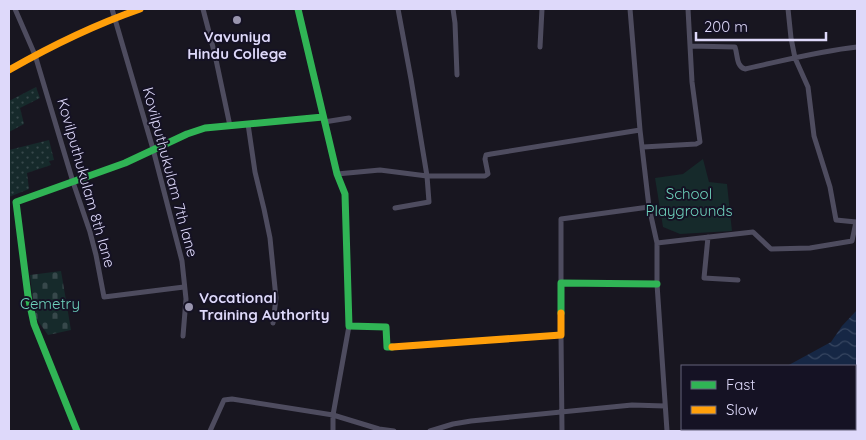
<svg xmlns="http://www.w3.org/2000/svg" width="866" height="440" viewBox="0 0 866 440" font-family="Quicksand,sans-serif">
	<style>
		.grass { fill: url(#grass-dots) }
		.cemetery { fill: url(#cemetery-stones) }
		.park { fill: #162a2b }
		.water { fill: url(#water-waves) }
		.lines { fill: none; stroke-linecap: round; stroke-linejoin: round }
		.street { stroke: #4e4c5f; stroke-width: 5 }
		.fast { stroke: #30b455; stroke-width: 7 }
		.slow { stroke: #ff9f0a; stroke-width: 7 }
		.poi-dot { fill: #9995ae; stroke: #151224; stroke-width: 2 }
		.labels { text-anchor: middle; stroke-width: 4; stroke-linejoin: round; paint-order: stroke }
		.poi-label { font-size: 15px; font-weight: bold; fill: #ded9fa; stroke: #151224 }
		.street-label { font-size: 15px; fill: #ded9fa; stroke: #151224 }
		.park-label { font-size: 15px; fill: #6ed2bc; stroke: #151224 }
	</style>
	<defs>
		<pattern id="grass-dots" width="8" height="8" patternUnits="userSpaceOnUse" patternTransform="scale(1.25)"><rect width="8" height="8" fill="#162a2b"/><path d="M2 2h.1M6 6h.1" fill="none" stroke="#37484b" stroke-width="1.8" stroke-linecap="round"/></pattern>
		<pattern id="cemetery-stones" width="16" height="16" patternUnits="userSpaceOnUse" patternTransform="scale(1.25)"><rect width="16" height="16" fill="#162a2b"/><path d="M2 7V4a2 2 0 0 1 4 0v3zM10 15v-3a2 2 0 0 1 4 0v3z" fill="#37484b"/></pattern>
		<pattern id="water-waves" width="16" height="10" patternUnits="userSpaceOnUse" patternTransform="scale(1.25)"><rect width="16" height="10" fill="#162745"/><path d="M0 5q4-4 8 0t8 0" fill="none" stroke="#374661"/></pattern>
	</defs>
	<rect width="100%" height="100%" fill="#181620"/>
	<path class="grass" d="M36 87 40 98 20 108 24 124 9 132V101Z
		M49 140 54 160 49 161 51 165 27 173 29 189 9 197V150Z"/>
	<path class="cemetery" d="M61 271 71 330 48 335 35 317 30 275Z"/>
	<path class="park" d="M703 159 709 182 727 184 732 231 680 234 663 227 655 178 683 174Z"/>
	<path class="water" d="M857 310V431H716V429H855V366H787L831 342 842 326Z"/>
	<g class="lines">
		<path class="street" d="M15 9 35 55 73 182 90 232 96 255 104 297 184 287
			M112 9 153 149 182 261 186 299 183 336
			M203 9 215 55 230 126
			M453 9 455 23 457 75
			M630 9 640 130 649 207 657 243V284L667 431
			M788 9 791 38 795 58 808 87 814 136 830 187 836 220 856 222
			M691 46 735 47C738 56 736 66 745 69 782 61 819 51 857 47
			M540 47 542 9
			M324 122 349 118
			M248 124 255 172 264 209 270 238 276 298 273 323
			M643 147 696 144 700 142 692 82 688 9
			M337 174 380 170 427 176H485L488 174 485 159 486 155 491 154 640 130
			M395 208 429 202 427 176 411 79 398 9
			M708 237 704 278 738 280
			M657 243 753 232 771 249 810 248 852 241 856 222H857
			M561 283V219L649 207
			M561 335 562 431
			M210 431 224 400 232 399 333 415 349 326
			M333 431V415L379 429 394 431
			M430 431 453 424 471 421 632 405 665 406"/>
		<path class="fast" d="M298 9 337 174 345 194 349 326 386 327 387 347H392
			M561 313V283L657 284
			M77 431 34 324 28 296 16 202 125 163 187 134 205 128 323 117"/>
		<path class="slow" d="M9 70C51 46 94 25 140 9
			M392 347 561 335V313"/>
	</g>
	<g class="poi-dot">
		<circle cx="237" cy="20" r="5"/>
		<circle cx="189" cy="307" r="5"/>
	</g>
	<g class="labels">
		<g class="poi-label">
			<text x="237" y="42">Vavuniya<tspan x="237" dy="17">Hindu College</tspan></text>
			<text x="199" y="303" text-anchor="start">Vocational<tspan x="199" dy="17">Training Authority</tspan></text>
		</g>
		<g class="street-label">
			<text transform="translate(170 172) rotate(75)" y="5">Kovilputhukulam 7th lane</text>
			<text transform="translate(86 183) rotate(74)" y="5">Kovilputhukulam 8th lane</text>
		</g>
		<g class="park-label">
			<text x="689" y="199">School<tspan x="689" dy="17">Playgrounds</tspan></text>
			<text x="50" y="309">Cemetry</text>
		</g>
	</g>
	<rect width="866" height="440" fill="none" stroke="#ded9fa" stroke-width="20"/>
	<rect x="681" y="365" width="175" height="65" fill="#151224" stroke="#65627a"/>
	<rect x="691" y="381" width="25" height="8" fill="#30b455" stroke="#65627a"/>
	<text x="726" y="390" font-size="15" fill="#ded9fa">Fast</text>
	<rect x="691" y="406" width="25" height="8" fill="#ff9f0a" stroke="#65627a"/>
	<text x="726" y="415" font-size="15" fill="#ded9fa">Slow</text>
	<path d="M696 32v8h130v-8" fill="none" stroke="#ded9fa" stroke-width="2.5"/>
	<text x="704" y="32" font-size="15" fill="#ded9fa" stroke="#151224" stroke-width="4" paint-order="stroke">200 m</text>
</svg>
